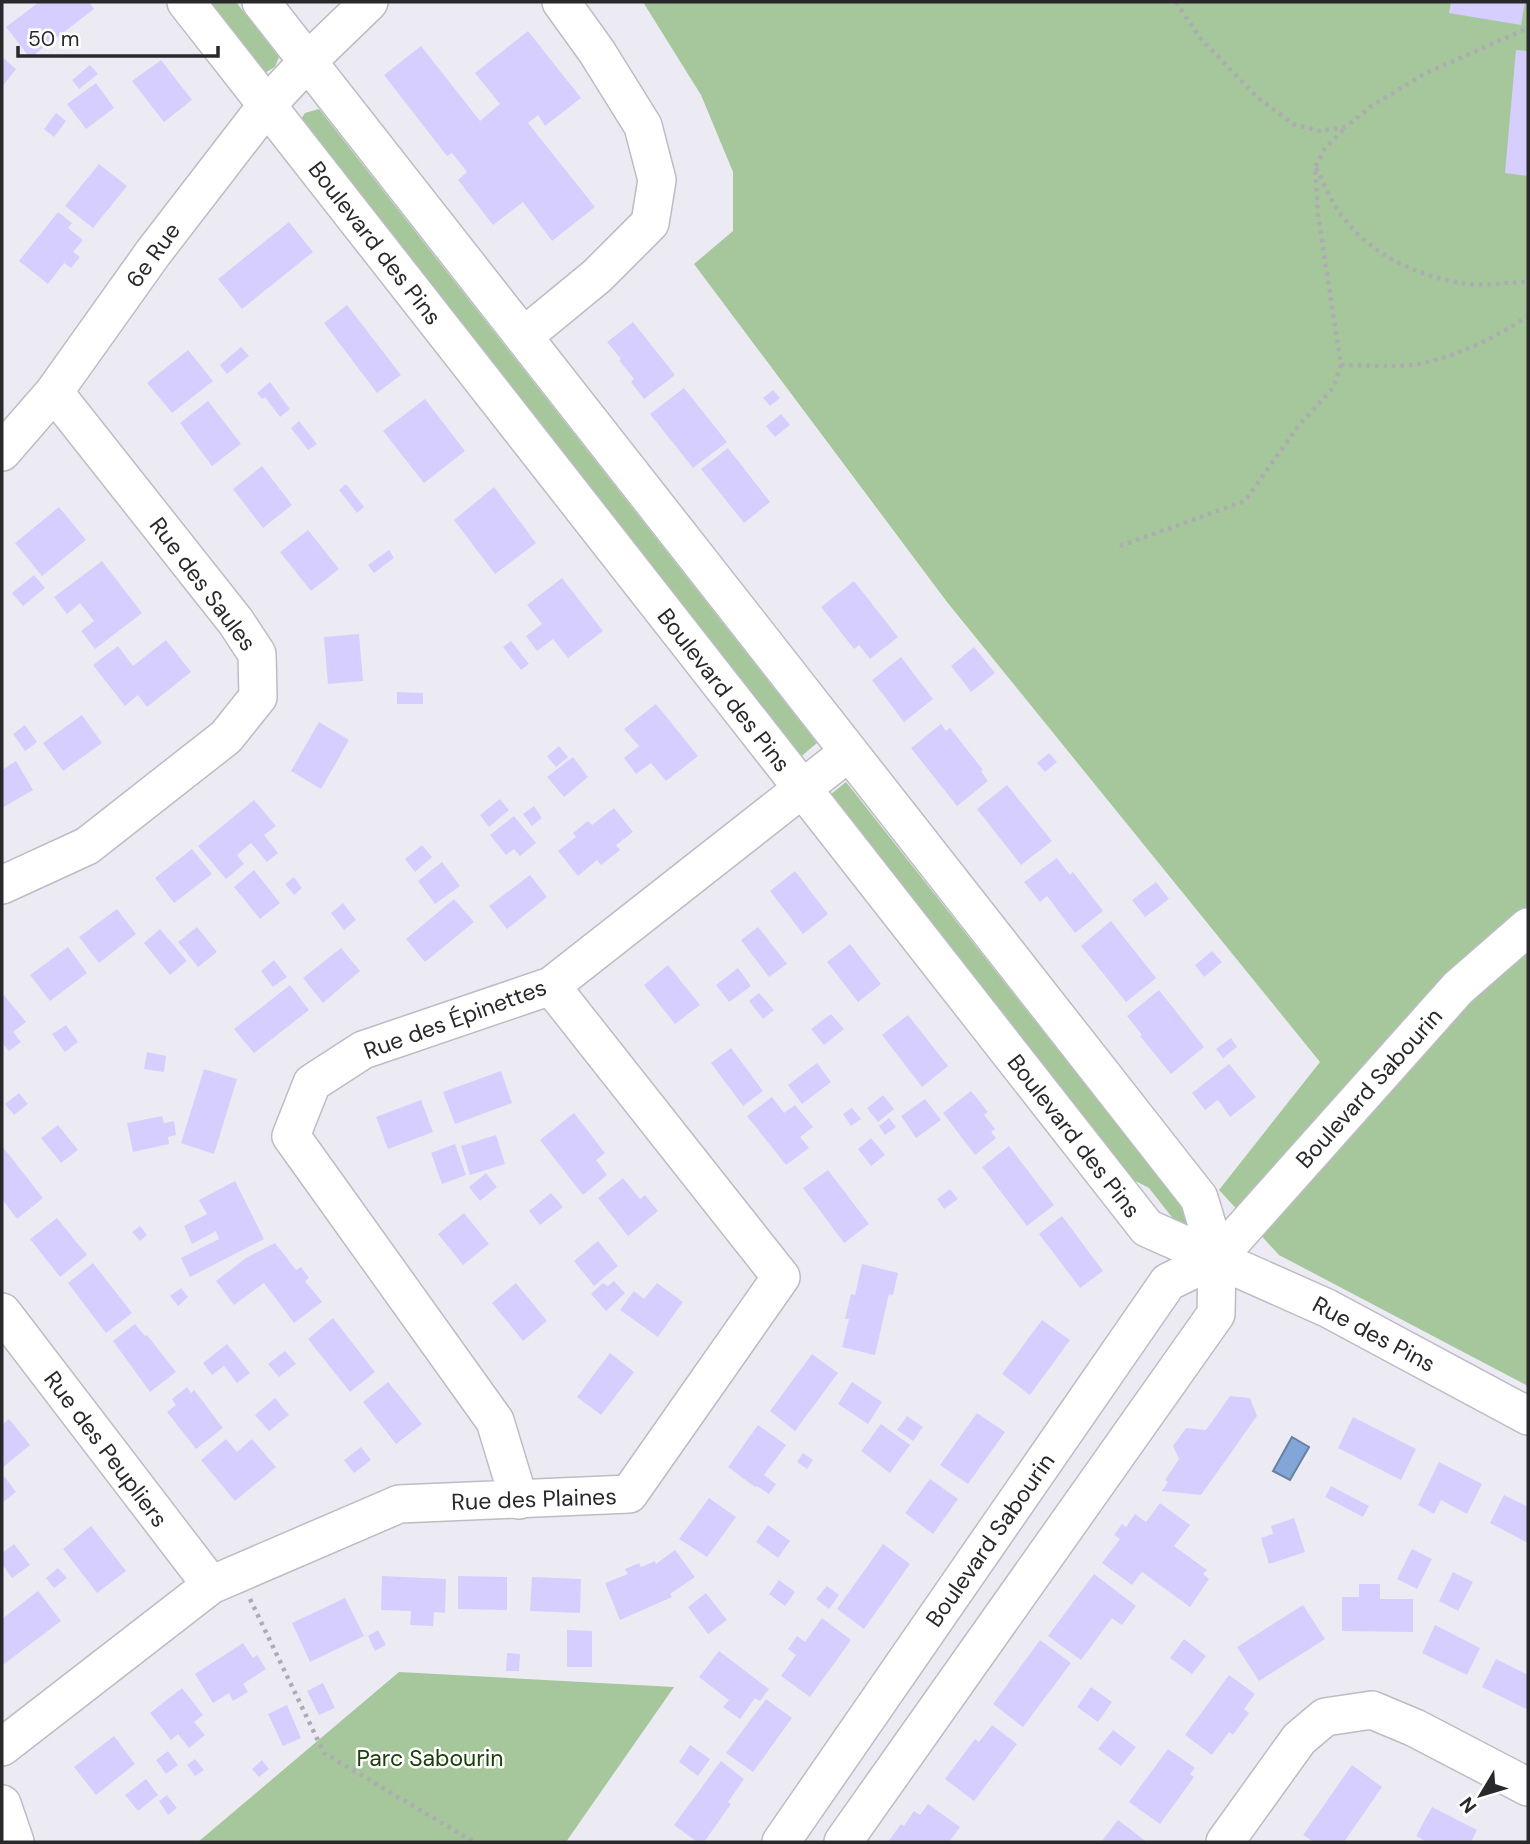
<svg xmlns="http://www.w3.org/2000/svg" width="1530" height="1844" viewBox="0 0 1530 1844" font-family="'DM Sans',sans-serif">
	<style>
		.green { fill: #a6c79b }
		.water { fill: #81a6d7; stroke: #6780a4; stroke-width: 2 }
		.building { fill: #d6cefe }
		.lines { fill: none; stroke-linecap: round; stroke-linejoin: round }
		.minor-casing { stroke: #bdbcc4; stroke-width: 40 }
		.path { stroke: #adacb3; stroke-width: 4.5; stroke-dasharray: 3.5 5; stroke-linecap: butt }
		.minor { stroke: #fff; stroke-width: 37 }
		.labels { text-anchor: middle; stroke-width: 5; stroke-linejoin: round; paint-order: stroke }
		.street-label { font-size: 23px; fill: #29292c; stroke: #fff }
		.park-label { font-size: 23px; fill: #1c400b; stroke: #fff }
	</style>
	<rect width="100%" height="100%" fill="#ecebf4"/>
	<path class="green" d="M201 2H236L279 57 275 67 263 74Z
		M643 2H1528V1386L1279 1255 1219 1190 1320 1062 947 602 694 264 733 231V172L701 95Z
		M319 109 817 743 797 760 301 119 305 113Z
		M846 782 1194 1222 1182 1230 1149 1188 1120 1173 825 799Z
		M399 1672 674 1687 566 1842H198Z"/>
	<path class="water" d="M1292 1437 1309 1447 1290 1480 1273 1471Z"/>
	<path class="building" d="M39 2H89L94 9 30 58 6 27Z
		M1451 2H1525L1521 25 1449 13Z
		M528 31 581 98 545 126 538 115 528 123 595 207 552 241 523 202 493 225 458 180 467 172 452 153 447 156 384 75 421 46 480 121 500 104 475 73Z
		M1516 50 1528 51V176L1505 173Z
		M2 57 16 69 2 87Z
		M161 60 192 100 164 122 132 81Z
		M90 65 98 74 79 89 72 80Z
		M96 83 114 108 86 129 67 104Z
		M56 113 66 121 54 137 44 129Z
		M99 164 127 186 93 228 65 206Z
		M58 212 72 223 68 228 83 240 73 252 80 257 71 268 64 263 48 284 19 261Z
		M289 222 313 252 242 309 218 279Z
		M347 305 401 375 377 393 324 323Z
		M633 322 675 375 644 399 631 382 634 379 619 360 621 359 607 342Z
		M241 347 249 356 227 374 220 365Z
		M188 350 213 381 172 413 147 383Z
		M270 382 290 409 280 417 265 397 262 399 257 393Z
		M684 388 727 442 693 468 650 414Z
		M773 390 780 398 770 406 763 398Z
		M425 399 465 451 424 483 383 431Z
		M208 401 241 444 212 466 180 423Z
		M781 414 790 425 775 437 766 426Z
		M299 421 317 444 308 450 291 428Z
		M728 448 770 502 744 523 701 469Z
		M262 466 292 505 263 528 233 489Z
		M346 484 364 507 357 513 339 490Z
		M494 487 536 543 495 574 454 520Z
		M59 507 86 540 42 576 15 543Z
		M308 530 339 569 311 591 280 552Z
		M389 550 394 558 374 573 368 565Z
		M102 561 142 613 95 649 81 631 94 621 80 603 67 614 54 597Z
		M34 575 45 588 23 606 12 593Z
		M562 578 603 631 568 658 553 639 537 651 526 636 542 624 527 605Z
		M854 581 898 637 870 659 859 645 854 649 821 607Z
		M359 634 363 681 328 684 324 637Z
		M166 640 191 672 147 707 138 695 125 706 93 665 118 646 133 666Z
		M511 641 529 664 521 670 503 647Z
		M974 647 995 673 971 692 951 666Z
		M901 657 933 699 904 722 872 680Z
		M397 692 423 693V704H397Z
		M656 704 698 756 666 781 651 763 636 774 624 758 639 746 624 729Z
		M82 715 102 743 63 771 43 743Z
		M319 722 349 740 321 789 291 771Z
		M941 724 946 731 950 728 983 770 981 771 988 781 957 806 911 748Z
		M25 725 37 742 25 751 13 734Z
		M559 746 568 757 556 767 547 756Z
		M1049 753 1057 762 1045 772 1037 763Z
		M573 757 588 777 564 797 547 777Z
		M16 761 33 790 2 808V770Z
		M1007 785 1052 841 1021 865 977 809Z
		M500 799 509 810 489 827 480 815Z
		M254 800 276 826 264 835 278 853 267 862 251 843 237 855 244 864 226 879 198 846Z
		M534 806 542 818 532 826 523 814Z
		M614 808 633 832 616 845 620 850 601 865 597 860 578 876 558 851 576 837 573 833 588 821 592 825Z
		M514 816 536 843 520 856 514 849 506 855 490 835Z
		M422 845 432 857 415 872 405 859Z
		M192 849 212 874 174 903 155 878Z
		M1057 858 1070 875 1073 872 1103 911 1075 933 1047 896 1040 902 1024 882Z
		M442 862 460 886 435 904 418 881Z
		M254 870 280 903 260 919 234 887Z
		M795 871 828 914 803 934 770 891Z
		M530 875 547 897 507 929 489 906Z
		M294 877 302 888 294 895 285 884Z
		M1156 882 1169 899 1145 917 1132 900Z
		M454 899 474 922 425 962 406 939Z
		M343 903 356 920 344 930 331 913Z
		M117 909 136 934 99 963 79 937Z
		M1111 921 1156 978 1126 1002 1081 946Z
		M197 927 217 952 198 967 178 942Z
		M758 927 787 964 769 977 741 940Z
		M160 929 187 961 170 975 144 943Z
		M850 944 881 984 858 1002 827 962Z
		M68 947 87 973 50 1001 30 975Z
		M341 948 360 971 323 1003 303 978Z
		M1212 951 1222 962 1204 977 1195 965Z
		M274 960 287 977 273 987 261 971Z
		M668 965 700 1005 675 1024 644 985Z
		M738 968 751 986 729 1002 716 985Z
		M290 985 309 1010 254 1053 234 1029Z
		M1159 990 1204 1047 1171 1074 1140 1036 1142 1035 1127 1016Z
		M759 993 774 1010 763 1019 749 1001Z
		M4 995 26 1022 13 1032 21 1042 9 1051 2 1043V996Z
		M831 1014 844 1029 824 1045 811 1029Z
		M908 1015 948 1066 922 1087 882 1035Z
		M66 1025 78 1042 65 1052 52 1034Z
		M1231 1038 1237 1047 1223 1058 1216 1049Z
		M731 1048 763 1091 743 1106 711 1063Z
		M147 1052 166 1056 164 1072 144 1069Z
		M817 1063 831 1082 802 1104 788 1085Z
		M1229 1064 1256 1097 1230 1117 1218 1100 1205 1110 1192 1093Z
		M204 1069 237 1079 214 1154 181 1143Z
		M501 1071 512 1103 455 1124 443 1092Z
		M971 1091 988 1112 984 1115 995 1129 991 1132 996 1138 975 1155 943 1113Z
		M19 1093 28 1104 14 1115 5 1104Z
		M883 1095 894 1109 878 1122 867 1108Z
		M772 1097 784 1113 795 1105 813 1127 800 1137 809 1148 786 1165 747 1116Z
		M925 1099 941 1120 916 1138 901 1116Z
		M421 1100 433 1132 388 1149 376 1117Z
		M852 1108 861 1119 851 1126 843 1114Z
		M574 1113 605 1153 596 1160 607 1175 583 1195 540 1140Z
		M162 1116 164 1123 174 1121 176 1135 168 1137 169 1144 133 1152 127 1123Z
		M889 1118 896 1127 885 1135 879 1126Z
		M58 1125 78 1150 61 1163 41 1138Z
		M496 1135 505 1164 470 1175 461 1146Z
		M871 1138 885 1155 871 1166 858 1149Z
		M455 1144 466 1175 442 1184 431 1153Z
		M2 1146 43 1198 17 1219 2 1199Z
		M1009 1146 1054 1205 1027 1226 982 1167Z
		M828 1170 869 1224 844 1243 803 1188Z
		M486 1173 497 1187 480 1201 469 1187Z
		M623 1178 640 1199 645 1195 658 1211 628 1236 598 1198Z
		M235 1181 264 1239 190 1277 181 1258 219 1239 216 1231 192 1244 184 1226 207 1214 199 1200Z
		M950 1189 958 1199 944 1209 937 1199Z
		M551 1193 563 1207 540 1225 529 1211Z
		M464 1213 489 1244 463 1265 438 1234Z
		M1062 1216 1103 1271 1080 1288 1039 1234Z
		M57 1218 87 1255 60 1277 30 1239Z
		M140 1226 147 1235 140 1241 132 1232Z
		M598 1241 618 1266 594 1286 574 1261Z
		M275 1243 296 1270 301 1267 309 1278 305 1281 322 1302 294 1323 264 1283 234 1305 216 1281 246 1258Z
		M93 1263 132 1313 106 1333 68 1283Z
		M862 1264 898 1273 893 1295 889 1294 875 1355 842 1347 849 1319H845L851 1294 855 1295Z
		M614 1281 625 1293 606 1311 591 1294 603 1283 608 1286Z
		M516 1283 547 1321 523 1341 492 1303Z
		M657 1283 683 1302 658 1337 620 1310 634 1291 644 1299Z
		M181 1288 188 1297 178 1306 170 1296Z
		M333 1318 375 1372 350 1392 308 1339Z
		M1042 1320 1070 1340 1030 1395 1002 1374Z
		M135 1324 145 1336 147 1335 176 1372 150 1392 113 1341Z
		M227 1344 250 1373 237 1383 224 1366 212 1375 203 1363Z
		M285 1351 296 1364 279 1377 268 1364Z
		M610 1353 634 1372 601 1415 577 1397Z
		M812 1354 838 1373 795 1431 770 1411Z
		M388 1382 422 1424 396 1444 363 1402Z
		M852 1382 882 1402 868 1424 838 1404Z
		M187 1387 191 1393 194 1390 223 1428 196 1449 167 1412 176 1405 172 1399Z
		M1230 1396 1250 1398 1257 1416 1201 1495 1162 1491 1168 1482 1165 1480 1179 1459 1173 1446 1186 1428 1206 1430Z
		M275 1398 289 1415 269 1431 255 1415Z
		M977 1413 1005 1432 968 1484 940 1465Z
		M907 1416 923 1427 913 1441 897 1430Z
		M1353 1417 1416 1449 1401 1480 1338 1448Z
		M9 1419 30 1445 2 1468V1425Z
		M881 1424 910 1445 890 1473 861 1451Z
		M758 1425 786 1445 764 1475 776 1484 769 1494 757 1486 755 1487 728 1467Z
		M226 1439 237 1452 252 1439 276 1467 235 1501 201 1460Z
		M361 1447 371 1460 354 1473 344 1460Z
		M803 1453 813 1460 807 1469 797 1462Z
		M1439 1462 1482 1484 1467 1514 1441 1500 1434 1514 1418 1505Z
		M4 1476 16 1492 2 1503V1478Z
		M930 1479 958 1499 933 1534 905 1513Z
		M1331 1486 1369 1506 1363 1517 1325 1497Z
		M1504 1495 1528 1507V1543L1490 1523Z
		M709 1498 736 1517 707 1557 679 1539Z
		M1160 1503 1190 1525 1174 1546 1207 1570 1203 1574 1209 1579 1190 1607 1142 1572 1132 1585 1102 1563 1120 1539 1114 1535 1122 1524 1126 1527 1135 1514 1146 1522Z
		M1294 1518 1305 1552 1269 1564 1261 1538 1273 1534 1271 1526Z
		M768 1525 790 1541 778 1558 756 1542Z
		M91 1526 126 1571 97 1593 63 1549Z
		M14 1544 30 1565 12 1578 2 1564V1553Z
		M883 1544 910 1564 864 1629 837 1609Z
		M1412 1549 1432 1559 1417 1589 1397 1579Z
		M675 1550 695 1577 670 1594 672 1597 620 1620 605 1583 628 1574 625 1569 639 1563 641 1567 655 1561 656 1564Z
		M58 1568 67 1578 54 1588 46 1578Z
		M1453 1572 1473 1582 1458 1611 1439 1601Z
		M1094 1574 1136 1606 1122 1625 1112 1618 1081 1660 1048 1636Z
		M382 1576 446 1579 445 1613 434 1612 433 1626 410 1625 411 1611 381 1610Z
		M458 1576 507 1577V1610L458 1609Z
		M532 1577 581 1579 580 1613 530 1611Z
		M779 1580 795 1592 785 1606 769 1594Z
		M1359 1584H1380V1599H1413V1632L1342 1631V1597H1359Z
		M827 1586 839 1595 829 1609 816 1599Z
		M38 1591 61 1621 4 1664 2 1661V1619Z
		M706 1593 727 1620 708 1634 688 1607Z
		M345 1598 364 1636 310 1662 292 1623Z
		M1303 1605 1325 1639 1259 1681 1237 1647Z
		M822 1618 851 1640 810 1697 781 1676 796 1655 788 1649 797 1636 805 1642Z
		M1435 1625 1480 1648 1467 1675 1422 1653Z
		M378 1630 386 1645 375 1651 368 1636Z
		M567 1630 592 1631V1667H567Z
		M1184 1639 1206 1656 1192 1674 1170 1658Z
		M1040 1640 1071 1663 1023 1727 993 1704Z
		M243 1643 253 1658 257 1655 266 1669 243 1684 248 1692 233 1701 229 1693 213 1703 195 1674Z
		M719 1651 769 1689 760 1701 755 1698 740 1719 723 1707 729 1700 699 1677Z
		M507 1653 520 1654 519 1671H506Z
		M1496 1659 1528 1675V1704L1526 1709 1482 1687Z
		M1229 1675 1255 1694 1244 1709 1249 1713 1233 1735 1229 1732 1212 1755 1185 1735Z
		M323 1683 335 1708 319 1715 307 1691Z
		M1091 1687 1112 1702 1098 1722 1077 1707Z
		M182 1688 203 1715 194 1722 205 1735 189 1748 178 1734 171 1740 150 1713Z
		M766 1699 792 1718 753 1772 726 1753Z
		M287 1705 301 1738 283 1746 268 1714Z
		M992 1725 1017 1744 974 1801 945 1779 975 1739 979 1742Z
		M1113 1730 1136 1747 1121 1766 1098 1749Z
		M114 1736 135 1764 96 1795 74 1767Z
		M690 1745 710 1759 698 1776 679 1762Z
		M1168 1749 1195 1768 1190 1774 1194 1777 1160 1824 1129 1802Z
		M168 1751 178 1765 166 1774 156 1760Z
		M195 1759 204 1770 195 1776 187 1765Z
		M262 1760 269 1769 259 1777 252 1769Z
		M721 1761 744 1779 728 1802 731 1804 704 1842H697L674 1825Z
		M1352 1765 1382 1787 1344 1842H1314L1303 1835Z
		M146 1779 158 1795 138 1811 125 1795Z
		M167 1795 177 1808 168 1815 159 1801Z
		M928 1804 960 1827 949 1842H888L901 1824 904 1826 914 1811 920 1815Z
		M1432 1807 1477 1830 1471 1842H1427L1416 1836Z
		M1118 1820 1147 1842H1101Z"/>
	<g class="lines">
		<defs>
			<path id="minor" d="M186 2 1147 1228 1327 1308 1528 1416
				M261 2 1199 1198 1217 1258 1216 1314 843 1842
				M524 336 597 276 650 223 657 180 643 126 597 52 561 2
				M2 452 54 392 153 253 267 105 308 61 369 2
				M2 885 87 846 226 737 258 697 257 654 236 622 54 392
				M2 1312 211 1585
				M519 1500 495 1421 291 1136 312 1083 363 1050 551 986 849 752
				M2 1747 211 1585 399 1504 629 1494 781 1277 551 986
				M2 1804 15 1842
				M781 1842 1168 1282 1217 1258 1458 988 1528 927
				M1225 1842 1299 1739 1325 1717 1372 1710 1415 1728 1528 1787"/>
		</defs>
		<use href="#minor" class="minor-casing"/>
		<path class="path" d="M1176 2 1200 38 1257 97 1293 124 1319 131 1346 127 1370 107 1424 74 1528 28
			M1316 168C1323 181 1328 195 1336 207 1365 253 1416 277 1468 284 1487 286 1509 282 1528 282
			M1341 365C1366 365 1393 368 1418 364 1456 357 1497 337 1528 316
			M1120 546 1245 501 1299 425 1333 388 1341 365 1318 215 1315 167 1325 148 1346 127
			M250 1599 324 1753 474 1842"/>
		<use href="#minor" class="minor"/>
	</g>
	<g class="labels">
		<g class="street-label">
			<text transform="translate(375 243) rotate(52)" y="8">Boulevard des Pins</text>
			<text transform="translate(153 255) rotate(-54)" y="8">6e Rue</text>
			<text transform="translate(203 584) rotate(53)" y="8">Rue des Saules</text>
			<text transform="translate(724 690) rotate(52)" y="8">Boulevard des Pins</text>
			<text transform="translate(455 1019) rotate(-20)" y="8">Rue des Épinettes</text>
			<text transform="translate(1369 1088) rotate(-48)" y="8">Boulevard Sabourin</text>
			<text transform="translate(1074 1136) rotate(52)" y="8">Boulevard des Pins</text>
			<text transform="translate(1374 1334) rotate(28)" y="8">Rue des Pins</text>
			<text transform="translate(106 1449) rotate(53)" y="8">Rue des Peupliers</text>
			<text transform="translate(534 1499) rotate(-2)" y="8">Rue des Plaines</text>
			<text transform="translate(990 1540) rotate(-55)" y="8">Boulevard Sabourin</text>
		</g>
		<g class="park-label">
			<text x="430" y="1766">Parc Sabourin</text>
		</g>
	</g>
	<rect width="1530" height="1844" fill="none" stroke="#29292c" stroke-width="7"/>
	<g transform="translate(1481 1795) rotate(232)" stroke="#ffffff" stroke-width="5" paint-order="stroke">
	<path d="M0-5L12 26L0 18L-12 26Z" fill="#29292c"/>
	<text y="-10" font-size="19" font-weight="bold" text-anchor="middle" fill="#29292c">N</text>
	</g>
	<path d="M18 46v10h200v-10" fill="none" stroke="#29292c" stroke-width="3.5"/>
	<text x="28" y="46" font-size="21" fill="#29292c" stroke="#ffffff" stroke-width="5" paint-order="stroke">50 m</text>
</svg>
